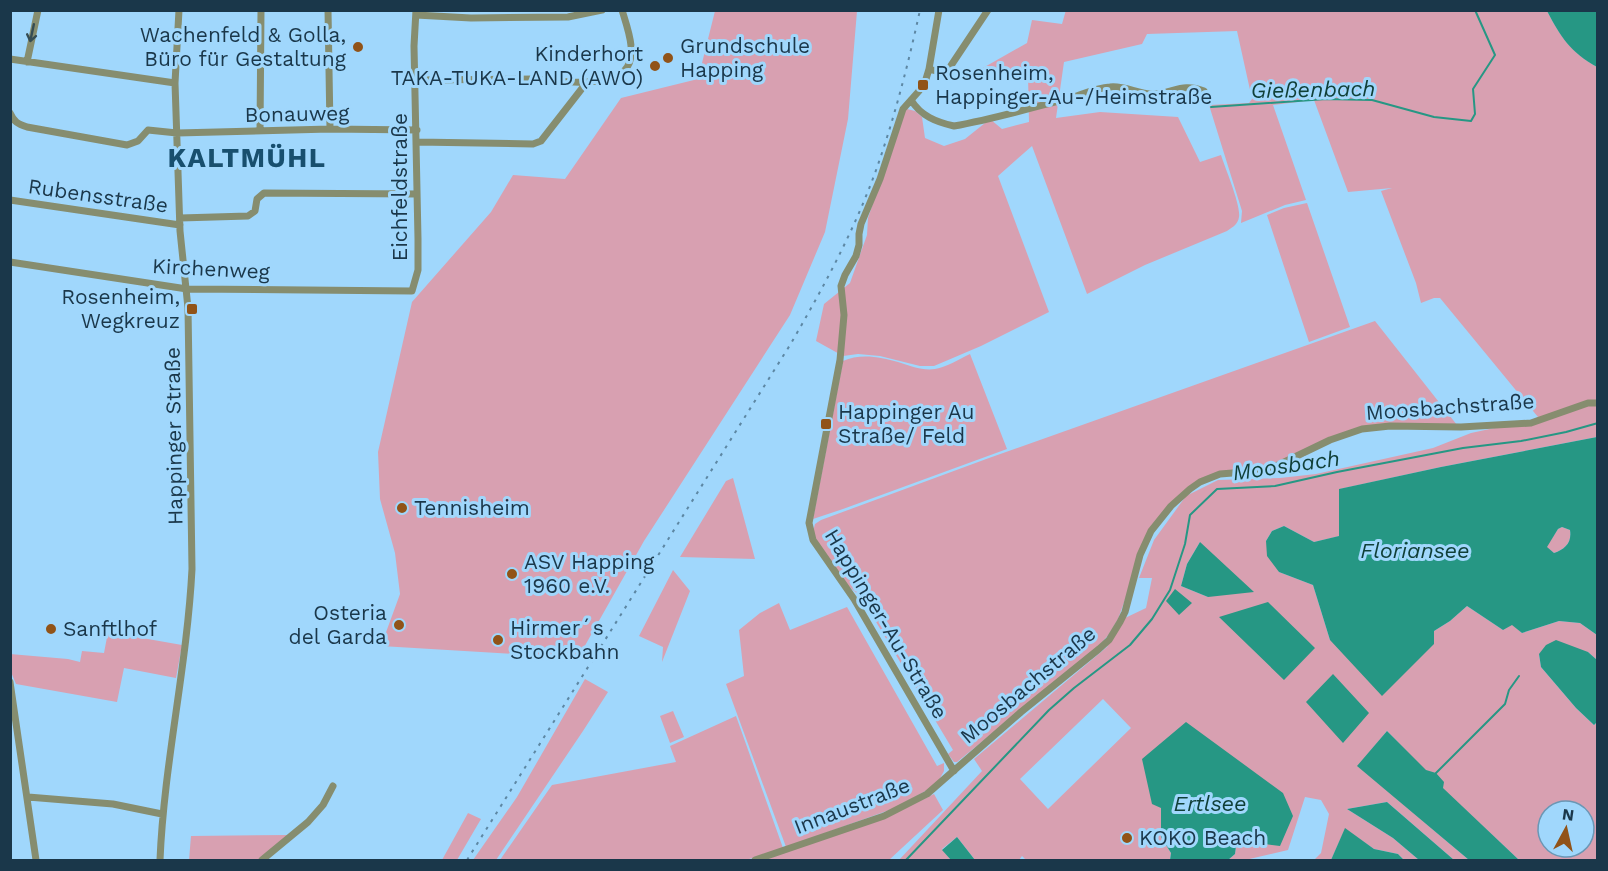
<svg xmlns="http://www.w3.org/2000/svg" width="1608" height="871" viewBox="0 0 1608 871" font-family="'Work Sans',sans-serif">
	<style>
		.green { fill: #d8a0b1; fill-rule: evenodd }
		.water { fill: #269784; fill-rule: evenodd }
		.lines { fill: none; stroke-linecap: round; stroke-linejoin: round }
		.stream { stroke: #269784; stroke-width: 2 }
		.minor { stroke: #868d6f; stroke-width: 7 }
		.rail { stroke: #5d87a3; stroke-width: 2; stroke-dasharray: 3 6; stroke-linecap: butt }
		.oneway { stroke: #354c53 }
		.poi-dot { fill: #915318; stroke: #a0d7fc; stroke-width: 2 }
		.labels { text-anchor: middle; stroke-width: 6; stroke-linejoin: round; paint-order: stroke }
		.poi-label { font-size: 21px; fill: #1a374a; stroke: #a0d7fc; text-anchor: start }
		.street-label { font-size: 21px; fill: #1a374a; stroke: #a0d7fc }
		.water-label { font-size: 22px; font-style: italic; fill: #103f37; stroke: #a0d7fc }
		.district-label { font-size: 27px; font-weight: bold; letter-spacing: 1.5px; fill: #184f6e; stroke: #a0d7fc }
	</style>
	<rect width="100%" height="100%" fill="#a0d7fc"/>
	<path class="green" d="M1066 10 1547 11C1560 36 1572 53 1597 67V437L1441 467 1340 489V536L1314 542 1284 526 1272 531 1266 541 1279 572 1313 585 1330 640 1434 631 1450 621 1467 606 1503 630 1512 624 1522 633 1559 621 1580 623 1597 635V660L1588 652 1539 654 1541 667 1576 708 1594 725 1597 722V860H1519L1442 788 1387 731 1358 766 1469 860H1454L1387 802 1347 809 1393 838 1419 860H1404L1398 854 1374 849 1345 829 1331 860H1314L1321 853 1329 814 1321 800 1305 797 1288 850 1245 860H1228L1235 854 1236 846 1242 841 1252 842 1161 808V837L1171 853 1170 860H1026L1022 856 1019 860H975L957 837 942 849 951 860H899L982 771 974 759 1107 647 1125 618 1146 608 1152 578H1139L1154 540 1186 496 1218 480 1280 478 1316 474 1433 448 1471 433 1532 420 1538 417 1440 298H1434L1421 303 1416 283 1381 191 1392 188 1348 192 1314 100 1273 105 1306 200 1285 205 1241 223 1242 211 1209 105 1249 103 1252 99 1237 31 1147 34 1142 44 1064 62 1056 118 1100 112 1178 117 1200 162 1221 155C1225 168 1241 205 1239 217 1238 224 1233 227 1227 231L1145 265 1087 294 1032 146 998 176 1049 312 981 346 934 366H920L880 356 858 354 843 356 816 341 824 304 850 283 867 235 868 218 904 111 907 109 915 111 922 117 925 138 944 146 965 139 990 119 1002 129 1029 122 1028 75 974 73 1027 43 1032 20 1062 24ZM1200 542 1208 597 1181 586 1187 564ZM1103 699 1131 728 1048 809 1020 779ZM1548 811H1584V847H1548Z
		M715 11H857L848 119 825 232 790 315 644 541 578 658 381 646 400 594 395 553 380 499 378 452 412 302 491 212 513 175 565 179 621 98 698 79Z
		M1307 203 1350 327 1309 342 1267 215 1284 208Z
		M1375 321 1457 425 1367 426 1276 464 1199 480 1152 525 1118 619 1109 634 1098 647 957 762H954L948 754 953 750 861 597 846 584 818 543 813 532 815 524 821 520 989 458Z
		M970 354 1007 449 843 509 813 519 843 361C860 353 881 357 898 362 910 366 923 371 935 369 947 367 959 359 970 354Z
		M733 478 755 559 680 557 726 481Z
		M1562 527 1570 530C1572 543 1565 549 1554 553L1546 547 1558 529Z
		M673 570 690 591 662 662 663 647 639 636Z
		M779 603 790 630 847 607 937 766 944 763V771L939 780 929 789 895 808 786 847 726 684 744 676 739 630 760 613Z
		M108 632 182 645 176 678 124 668 117 702 16 684 11 672 10 654 68 659 80 662 82 651 104 653Z
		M585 679 608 692 583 731 496 860H473L517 797Z
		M673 711 684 737 670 743 660 716Z
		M736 716 783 848 746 860H500L552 785 676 762 670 746Z
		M934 794 943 810 889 860H761L899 811Z
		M468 813 481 819 457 860H442Z
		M289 835 263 860H189L191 836Z"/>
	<path class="water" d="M1547 11H1597V67C1571 53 1560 36 1547 11Z
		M1597 437V635L1580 623 1559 621 1522 633 1512 625 1503 630 1467 606 1450 621 1434 631V644L1382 696 1330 640 1313 585 1279 572 1267 556 1266 541 1272 531 1284 526 1314 542 1339 536V489L1441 467ZM1562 527 1570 530C1572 543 1565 549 1554 553L1547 547 1558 529Z
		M1200 542 1254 592 1208 597 1181 586 1187 564Z
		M1175 589 1192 603 1179 615 1166 601Z
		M1268 602 1315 648 1284 680 1219 617Z
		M1556 640 1588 652 1597 660V722L1594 725 1576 708 1541 667 1539 654 1546 645Z
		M1333 674 1369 713 1343 743 1306 702Z
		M1186 722 1283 793 1293 816 1280 846 1242 841 1236 846 1235 854 1228 860H1170L1171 853 1161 837V808L1152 804 1142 759Z
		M1387 731 1426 770 1436 773 1444 782 1443 788 1519 860H1469L1357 766Z
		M1387 802 1454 860H1419L1393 838 1347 809Z
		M1345 828 1374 849 1398 854 1404 860H1331Z
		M957 837 975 860H951L942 850Z"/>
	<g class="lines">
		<path class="stream" d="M1211 107 1326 99 1372 100 1434 117 1471 121 1475 114 1473 89 1495 55 1475 10
			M1436 773 1505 704 1509 690 1519 676
			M906 860 1049 710 1074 688 1130 645 1152 619 1170 590 1185 544 1190 515 1217 489 1275 486 1337 472 1463 448 1521 441 1566 432 1598 423"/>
		<path class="minor" d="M328 10 330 129
			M939 10 929 69 926 79 919 91 903 109 880 179 861 224 859 234V245L856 256 845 275 841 286 844 315 840 360 809 523 813 540 854 599 954 771
			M416 15 471 18 568 17 602 10
			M10 59 175 83
			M27 62 38 10
			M929 69 941 72 948 70 988 10
			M416 80C455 80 495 79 535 79 551 80 568 83 585 82 594 82 617 78 624 71 639 57 627 27 622 10
			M911 100C921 116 936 122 954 126 993 119 1031 108 1070 98 1083 94 1096 88 1110 87 1125 85 1139 95 1155 94 1175 92 1183 83 1204 91
			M10 113C14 122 18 124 27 127L127 145 138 141 148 130 177 133 330 129 417 130
			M260 131 261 10
			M417 142 533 144 541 141 587 82
			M10 200 180 225
			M180 218 248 216 255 211 257 199 264 193 417 194
			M10 262 187 289 412 291 418 270V239L414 46 416 10
			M10 682 36 860
			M28 797 113 804 162 814
			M160 860C164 763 187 667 192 569L188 308 180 231 175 83 179 10
			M262 860 308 822 323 805 333 786
			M755 860 884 816 927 794 1021 712 1099 649 1109 640 1120 622 1125 612 1140 555 1151 531 1171 506 1190 489 1200 482 1220 474 1258 471 1276 466 1330 440 1362 429 1390 426 1461 427 1531 423 1588 403H1598"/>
		<path class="rail" d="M467 860 790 345C822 290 853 233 875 173 894 120 908 65 920 10"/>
	</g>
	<defs><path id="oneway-shaft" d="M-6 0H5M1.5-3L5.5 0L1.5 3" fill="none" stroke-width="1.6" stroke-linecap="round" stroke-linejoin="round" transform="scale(1.5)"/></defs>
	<use class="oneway" href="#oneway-shaft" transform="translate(32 33) rotate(102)"/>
	<g class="poi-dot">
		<circle cx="358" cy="47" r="6"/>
		<circle cx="668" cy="58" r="6"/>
		<circle cx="655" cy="66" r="6"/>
		<rect x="917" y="79" width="12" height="12" rx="3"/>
		<rect x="186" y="303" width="12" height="12" rx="3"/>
		<rect x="820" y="418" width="12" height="12" rx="3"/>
		<circle cx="402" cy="508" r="6"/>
		<circle cx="512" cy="574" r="6"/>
		<circle cx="399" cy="625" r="6"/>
		<circle cx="51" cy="629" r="6"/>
		<circle cx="498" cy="640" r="6"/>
		<circle cx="1127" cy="838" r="6"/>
	</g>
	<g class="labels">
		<g class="poi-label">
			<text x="346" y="42" text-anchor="end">Wachenfeld &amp; Golla,<tspan x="346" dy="24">Büro für Gestaltung</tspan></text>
			<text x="680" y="53">Grundschule<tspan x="680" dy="24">Happing</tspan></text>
			<text x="643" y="61" text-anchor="end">Kinderhort<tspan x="643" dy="24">TAKA-TUKA-LAND (AWO)</tspan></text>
			<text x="935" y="80">Rosenheim,<tspan x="935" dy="24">Happinger-Au-/Heimstraße</tspan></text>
			<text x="180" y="304" text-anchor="end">Rosenheim,<tspan x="180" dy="24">Wegkreuz</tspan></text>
			<text x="838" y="419">Happinger Au<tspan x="838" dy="24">Straße/ Feld</tspan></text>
			<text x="414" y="515">Tennisheim</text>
			<text x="524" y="569">ASV Happing<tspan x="524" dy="24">1960 e.V.</tspan></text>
			<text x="387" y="620" text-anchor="end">Osteria<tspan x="387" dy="24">del Garda</tspan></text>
			<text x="510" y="635">Hirmer´s<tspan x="510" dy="24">Stockbahn</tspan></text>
			<text x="63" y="636">Sanftlhof</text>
			<text x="1139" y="845">KOKO Beach</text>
		</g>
		<g class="street-label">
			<text transform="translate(297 114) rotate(-1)" y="7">Bonauweg</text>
			<text transform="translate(400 187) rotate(-90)" y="7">Eichfeldstraße</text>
			<text transform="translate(98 196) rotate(8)" y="7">Rubensstraße</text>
			<text transform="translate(211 269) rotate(3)" y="7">Kirchenweg</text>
			<text transform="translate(1450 407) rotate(-4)" y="7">Moosbachstraße</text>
			<text transform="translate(174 436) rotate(-91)" y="7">Happinger Straße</text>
			<text transform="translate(886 624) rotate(59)" y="7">Happinger-Au-Straße</text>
			<text transform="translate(1028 685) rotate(-40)" y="7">Moosbachstraße</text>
			<text transform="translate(852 806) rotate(-21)" y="7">Innaustraße</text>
		</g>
		<g class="water-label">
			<text transform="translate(1313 89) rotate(-1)" y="8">Gießenbach</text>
			<text transform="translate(1286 465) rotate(-8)" y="8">Moosbach</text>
			<text x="1415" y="558">Floriansee</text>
			<text x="1210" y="811">Ertlsee</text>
		</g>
		<g class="district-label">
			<text x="247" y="167">KALTMÜHL</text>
		</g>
	</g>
	<rect width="1608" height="871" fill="none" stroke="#1a374a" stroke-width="24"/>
	<g transform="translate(1566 829) rotate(8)"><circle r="28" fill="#a0d7fc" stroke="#6a97b5" stroke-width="1.5"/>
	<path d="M0-4.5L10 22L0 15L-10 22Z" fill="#915318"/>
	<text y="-9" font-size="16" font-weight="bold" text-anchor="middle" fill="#1a374a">N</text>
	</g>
</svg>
